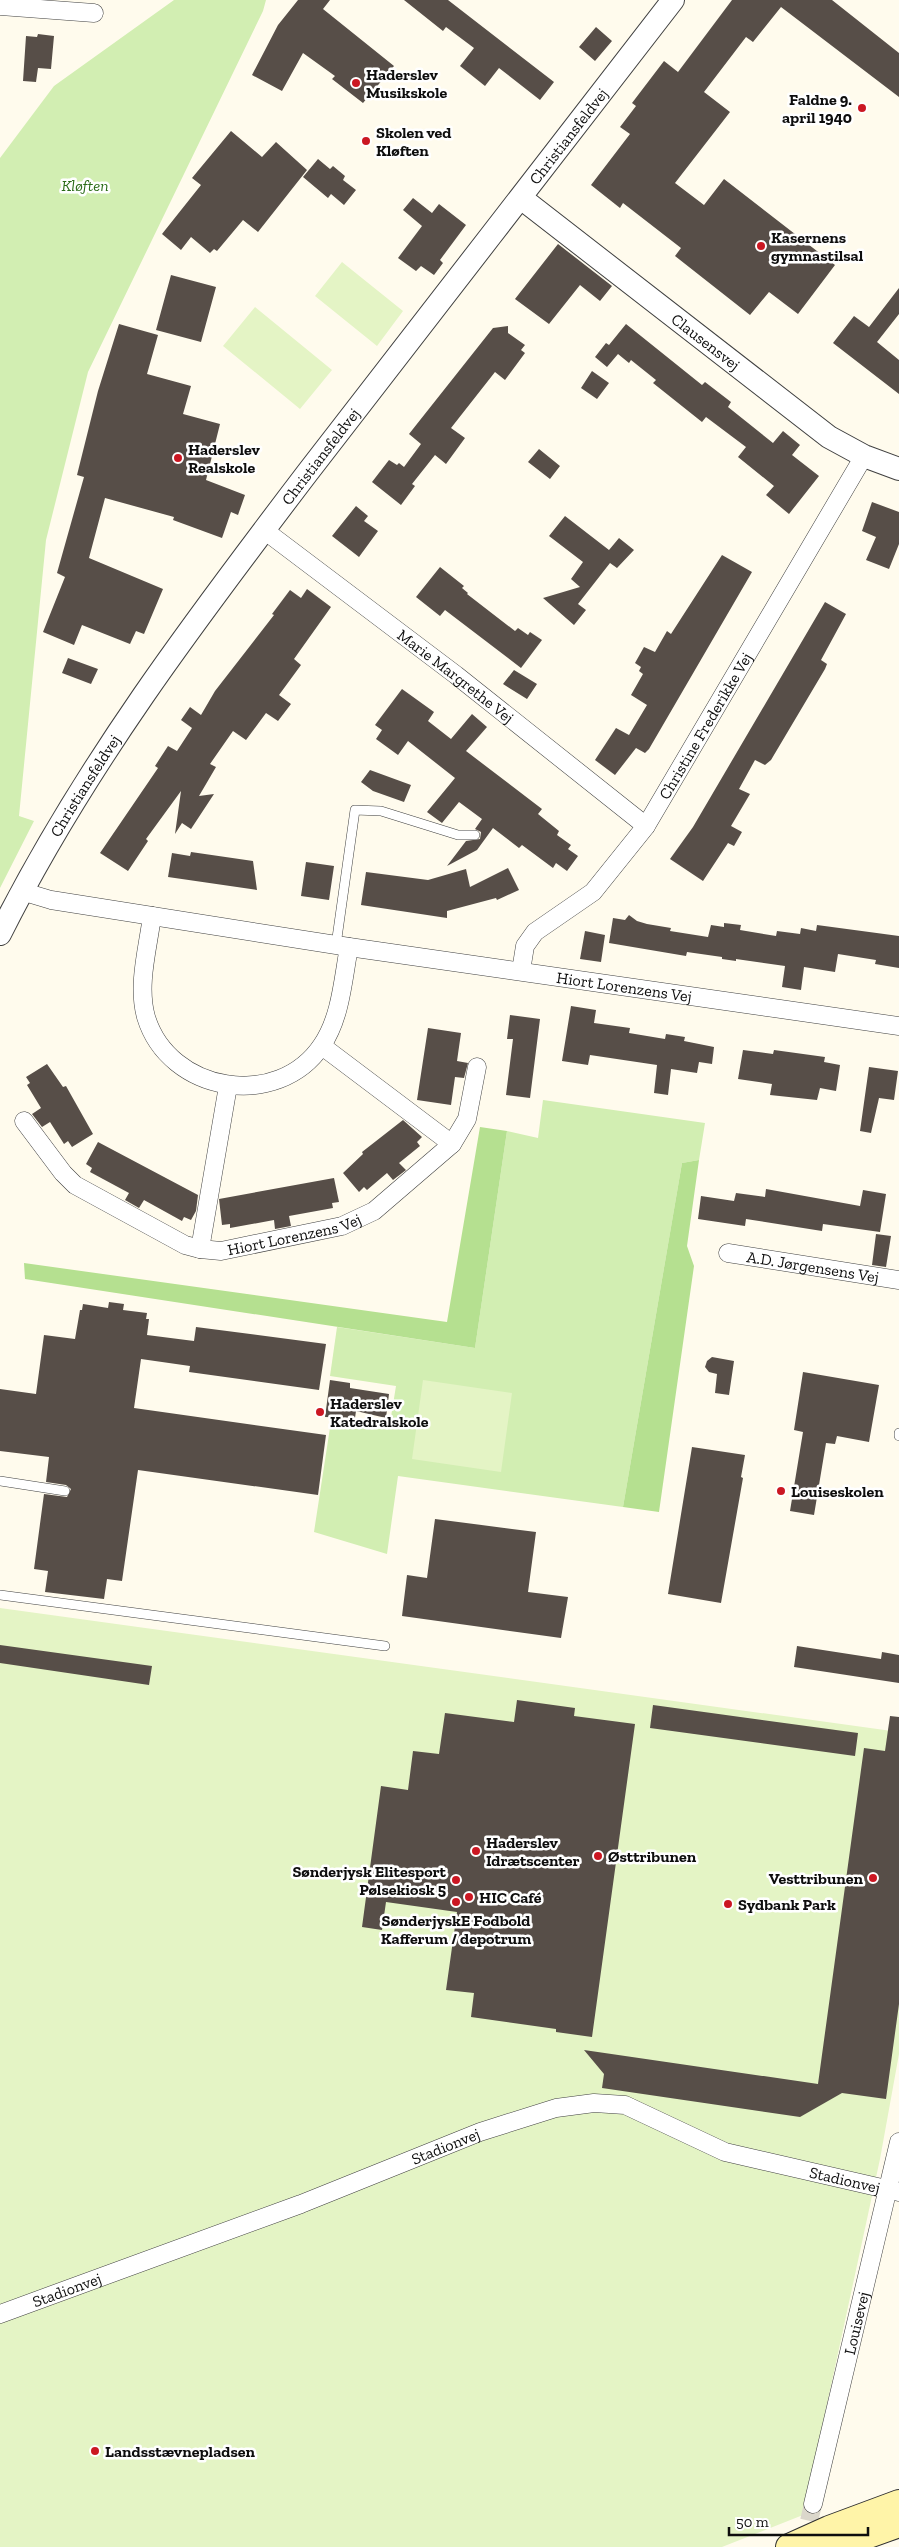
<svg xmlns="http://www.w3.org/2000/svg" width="899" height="2547" viewBox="0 0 899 2547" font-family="'Zilla Slab',serif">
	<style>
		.green { fill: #d2eeb2 }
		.forest { fill: #b5e090 }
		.pitch { fill: #e4f4c5 }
		.building { fill: #574e48 }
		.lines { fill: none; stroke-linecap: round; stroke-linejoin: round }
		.minor-tunnel { stroke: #dbd7cb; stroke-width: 18; stroke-dasharray: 18 9; stroke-linecap: butt }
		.service-casing { stroke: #404040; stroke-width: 10 }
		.minor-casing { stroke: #404040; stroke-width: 19 }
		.tertiary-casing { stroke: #404040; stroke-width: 24 }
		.secondary-casing { stroke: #2f2f2f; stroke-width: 28 }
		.service { stroke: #fff; stroke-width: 9 }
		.minor { stroke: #fff; stroke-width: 18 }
		.tertiary { stroke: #fff; stroke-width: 22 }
		.secondary { stroke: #fff4a8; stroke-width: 26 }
		.poi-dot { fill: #cb1722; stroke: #fff; stroke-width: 2 }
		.labels { text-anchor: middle; stroke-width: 5; stroke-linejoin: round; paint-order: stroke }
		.poi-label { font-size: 16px; font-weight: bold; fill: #0d0d0d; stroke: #fff; text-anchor: start }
		.street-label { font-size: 16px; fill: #0d0d0d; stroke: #fff }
		.park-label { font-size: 16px; font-style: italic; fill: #2a6b17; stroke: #fff }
	</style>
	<rect width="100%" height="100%" fill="#fffbed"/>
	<path class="green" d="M174 0H266L263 11 88 372 46 540 19 816 34 821 0 888V158L54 86Z
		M543 1100 705 1123 699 1160 682 1163 623 1507 398 1476 387 1554 314 1532 331 1421 389 1429 396 1386 330 1376 337 1327 475 1348 507 1131 538 1138Z"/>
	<path class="forest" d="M480 1127 507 1131 475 1348 25 1279 24 1263 447 1322Z
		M699 1160 687 1246 694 1266 659 1512 623 1507 682 1163Z"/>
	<path class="pitch" d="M342 262 403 311 377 346 315 296Z
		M255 307 332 370 300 409 223 346Z
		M423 1380 512 1393 501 1472 412 1459Z
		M0 1608 899 1732V2054L880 2159 803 2515 722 2547H0Z"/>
	<path class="building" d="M298 0H330L323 9 394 66 363 103 332 79 335 76 303 53 282 91 252 75 278 25Z
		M404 0H448L554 82 540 100 499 68 485 86 460 66 474 48 446 27 443 31Z
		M732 0H832L899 53V97L781 7 753 42 746 37 704 92 730 112 675 183 704 205 724 179 835 265 798 314 769 292 750 315 675 256 681 248 623 203 620 208 591 185 630 134 620 127 636 106 632 103 664 61 678 72Z
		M596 27 612 41 595 61 579 47Z
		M38 34 54 36 51 69 38 68 36 82 23 81 26 36 37 37Z
		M231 131 262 157 276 142 307 170 258 232 243 220 217 251 214 249 210 253 191 237 181 250 162 234 201 185 192 178Z
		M318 159 330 169 333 166 345 176 343 180 356 190 344 205 331 194 328 198 303 177Z
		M413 198 432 213 439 204 466 225 440 260 443 263 434 275 421 266 416 271 398 258 422 226 403 210Z
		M558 244 612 286 600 301 580 285 549 324 515 299Z
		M171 275 216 287 201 342 156 330Z
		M899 288V314L877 342 899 360V394L833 343 854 316 869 327Z
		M119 324 158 335 147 374 191 386 183 414 220 424 206 480 245 495 238 515 231 512 222 538 173 520 174 517 105 498 89 558 163 589 144 634 136 631 130 644 82 625 74 645 43 632 65 577 57 573 84 477 77 475 98 391Z
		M626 324 702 385 705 382 731 402 728 407 773 443 783 431 800 445 792 455 819 476 789 514 766 495 774 486 738 457 746 447 706 417 702 422 653 383 656 380 631 360 629 363 618 354 607 367 595 357 606 343 609 345Z
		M508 326V333L525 345 521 350 525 353 505 380 495 372 451 428 465 438 446 464 435 455 412 484 415 486 401 505 372 482 389 460 397 465 399 463 404 467 421 444 409 434 493 328Z
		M592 371 609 383 597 399 581 388Z
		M539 449 560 466 550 479 528 462Z
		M872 502 899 512V544L889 569 866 560 876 537 862 531Z
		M356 506 368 516 364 521 378 531 359 557 332 536Z
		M565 516 609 550 619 538 634 550 617 568 610 563 578 604 586 610 574 625 543 598 580 587 571 579 583 562 549 536Z
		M722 555 752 572 649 749 645 753 636 748 615 775 595 760 616 728 629 735 647 705 631 695 643 674 639 671 641 667 635 663 644 647 655 652 667 631 671 634Z
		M440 567 464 586 462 588 468 593 467 594 515 631 518 628 528 635 530 632 542 640 521 668 445 610 440 616 416 597Z
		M307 589 331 607 294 659 301 665 279 695 291 704 278 721 266 713 246 740 233 731 210 764 216 767 199 796 214 794 191 829 182 823 175 834 181 791 146 839 148 841 128 871 100 853 158 768 155 766 168 746 177 751 192 728 181 720 190 707 201 715 215 691 274 615 272 614 290 590 301 598Z
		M825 602 846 614 821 660 827 664 825 669 771 760 765 765 755 760 739 789 750 794 731 826 742 832 734 846 728 843 703 881 670 859 693 827Z
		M68 658 98 669 91 684 62 673Z
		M514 670 537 684 527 699 503 684Z
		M402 689 434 712 428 721 451 739 472 714 487 727 466 751 542 809 538 814 559 831 557 835 571 845 568 849 578 856 567 871 556 863 553 868 522 845 519 848 493 828 477 850 447 866 466 841 480 839 481 832 475 829 482 819 459 802 442 823 427 812 455 778 408 741 398 755 376 739 382 730 375 725Z
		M370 770 411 785 404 802 373 791 361 782Z
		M191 852 253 861 257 890 168 877 172 853 190 856Z
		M306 862 334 866 329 900 301 896Z
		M508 868 519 890 497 900 496 898 447 911V918L361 905 366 872 428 880 466 869 470 887Z
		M629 915 637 921 647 924 671 928 670 931 708 937 711 925 724 927V923L741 925 740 930 776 936 777 931 800 934 801 928 816 931 817 925 899 936V968L875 964 876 960 838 954 835 972 804 967 801 990 782 987 785 966 736 959V961L722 959V957L687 952 686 956 609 943 613 918 625 920Z
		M585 931 605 935 601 962 580 959Z
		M571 1006 596 1010 594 1023 630 1028 629 1033 665 1039 666 1034 685 1037 684 1041 714 1047 712 1064 699 1062 697 1073 671 1069 668 1095 654 1093 657 1065 590 1055 588 1065 562 1061Z
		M510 1015 540 1019 530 1098 506 1095 513 1039H507Z
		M428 1028 461 1033 457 1061 468 1063 464 1078 455 1077 451 1105 417 1100Z
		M743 1050 773 1054 774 1050 825 1057 824 1062 840 1065 836 1091 820 1088 817 1100 770 1095 772 1084 738 1079Z
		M47 1064 63 1087 66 1086 93 1134 72 1147 68 1141 64 1144 50 1122 42 1127 32 1114 41 1108 27 1085 30 1083 26 1077Z
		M869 1067 898 1071 894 1100 879 1098 871 1133 860 1131Z
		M403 1120 422 1137 417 1142 420 1146 399 1163 406 1170 393 1180 387 1173 367 1190 364 1187 359 1192 343 1173 363 1154 362 1152Z
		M98 1142 198 1195 196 1211 191 1220 184 1217 182 1221 144 1200 139 1208 125 1200 129 1193 90 1172 92 1168 86 1164Z
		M334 1178 339 1202 332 1203 333 1208 289 1216 291 1226 275 1229 274 1220 230 1228V1224L222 1225 219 1199Z
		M766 1189 860 1206 863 1190 886 1194 880 1232 823 1224 822 1231 746 1219 745 1226 698 1219 701 1196 734 1201 736 1193 765 1197Z
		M876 1234 891 1236 886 1267 872 1265Z
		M109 1302 124 1304 123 1310 147 1313 146 1319H149L147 1335 194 1341 196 1327 326 1344 319 1390 189 1372 190 1366 141 1359 134 1408 326 1435 318 1495 138 1470 122 1581 107 1579 104 1599 45 1592 48 1571 34 1569 44 1494 67 1497 71 1489 66 1485 46 1482 49 1457 0 1451V1389L36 1394 44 1335 75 1339 80 1310H82L83 1304 108 1308Z
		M712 1357 734 1361 729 1395 715 1393 717 1374 709 1372 705 1367 707 1361Z
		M803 1372 879 1385 869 1442 837 1436 835 1444 826 1443 814 1515 790 1511 803 1432 794 1430Z
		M330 1380 350 1383V1388L389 1394 386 1418 356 1411 355 1418 325 1417Z
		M692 1447 745 1455 741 1477 743 1478 721 1603 668 1594Z
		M435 1519 536 1532 528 1592 568 1597 561 1638 402 1616 407 1575 427 1578Z
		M0 1645 152 1666 149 1685 0 1663Z
		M797 1646 881 1659 882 1652 899 1655V1683L794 1667Z
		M517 1700 575 1708 574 1716 635 1724 592 2037 556 2032V2029L471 2017 474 1993 446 1990 457 1912 386 1902 382 1930 362 1927 381 1786 408 1790 413 1751 439 1754 445 1713 514 1722Z
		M653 1705 858 1733 855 1756 650 1728Z
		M890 1716 899 1717V2004L886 2099 842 2093 800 2117 602 2088 604 2074 584 2050 818 2084 864 1748 885 1751Z"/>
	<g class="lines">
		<path class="minor-tunnel" d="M803 2547 813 2504"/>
		<defs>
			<path id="service" d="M336 945 355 810 381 811 458 835H475
				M899 1436V1433
				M0 1481 65 1491
				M0 1595 385 1646"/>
			<g id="minor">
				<path d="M0 6 94 13"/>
				<path id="s1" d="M264 530 456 675 646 826"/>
				<path id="s2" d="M21 891 51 900 349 947 899 1026"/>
				<path d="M152 916C148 948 137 985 146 1017 169 1093 278 1111 322 1045 341 1017 343 979 349 947"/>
				<path id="s3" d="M521 971 525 946 535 932 593 892 646 826 864 456"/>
				<path d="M322 1046 452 1144"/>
				<path id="s4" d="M24 1121 63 1173 75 1185 185 1245 200 1249 221 1251 342 1226 374 1211 452 1144 467 1119 477 1067"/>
				<path d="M200 1249 228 1086"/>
				<path id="s5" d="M728 1253 899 1280"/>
				<path id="s6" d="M0 2314 301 2204 480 2132 556 2108 594 2103 625 2105 725 2152 899 2192"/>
				<path id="s7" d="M813 2504 899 2142"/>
			</g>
			<g id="tertiary">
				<path id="s8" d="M521 198 829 437 864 456 899 469"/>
				<path id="s9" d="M0 934C83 768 196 619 308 472 429 314 552 158 673 0"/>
			</g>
			<path id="secondary" d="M789 2547 829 2529 899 2503
				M835 2547 899 2524"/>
		</defs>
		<use href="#service" class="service-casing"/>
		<use href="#minor" class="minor-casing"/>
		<use href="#tertiary" class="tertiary-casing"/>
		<use href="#secondary" class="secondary-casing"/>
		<use href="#service" class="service"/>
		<use href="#minor" class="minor"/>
		<use href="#tertiary" class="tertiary"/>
		<use href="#secondary" class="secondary"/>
	</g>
	<g class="poi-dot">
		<circle cx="356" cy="83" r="5"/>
		<circle cx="862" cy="108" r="5"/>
		<circle cx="366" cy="141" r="5"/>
		<circle cx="761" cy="246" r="5"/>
		<circle cx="178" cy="458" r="5"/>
		<circle cx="320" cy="1412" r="5"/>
		<circle cx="781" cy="1491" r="5"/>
		<circle cx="476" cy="1851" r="5"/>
		<circle cx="598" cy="1856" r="5"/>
		<circle cx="873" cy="1878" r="5"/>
		<circle cx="456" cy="1880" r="5"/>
		<circle cx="469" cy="1897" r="5"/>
		<circle cx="456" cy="1902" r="5"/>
		<circle cx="728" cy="1904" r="5"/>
		<circle cx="95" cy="2451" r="5"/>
	</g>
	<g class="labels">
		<g class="poi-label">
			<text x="366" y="80">Haderslev<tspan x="366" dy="18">Musikskole</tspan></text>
			<text x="852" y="105" text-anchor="end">Faldne 9.<tspan x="852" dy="18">april 1940</tspan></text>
			<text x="376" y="138">Skolen ved<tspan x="376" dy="18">Kløften</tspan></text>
			<text x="771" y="243">Kasernens<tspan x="771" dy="18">gymnastilsal</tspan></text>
			<text x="188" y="455">Haderslev<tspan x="188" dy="18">Realskole</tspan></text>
			<text x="330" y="1409">Haderslev<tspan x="330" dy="18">Katedralskole</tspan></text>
			<text x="791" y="1497">Louiseskolen</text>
			<text x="486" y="1848">Haderslev<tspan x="486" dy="18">Idrætscenter</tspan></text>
			<text x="608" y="1862">Østtribunen</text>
			<text x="446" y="1877" text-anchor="end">Sønderjysk Elitesport<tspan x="446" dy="18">Pølsekiosk 5</tspan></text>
			<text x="863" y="1884" text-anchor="end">Vesttribunen</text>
			<text x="479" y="1903">HIC Café</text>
			<text x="738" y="1910">Sydbank Park</text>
			<text x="456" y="1926" text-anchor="middle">SønderjyskE Fodbold<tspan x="456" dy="18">Kafferum / depotrum</tspan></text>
			<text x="105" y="2457">Landsstævnepladsen</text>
		</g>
		<g class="street-label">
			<text dy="6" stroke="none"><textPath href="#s9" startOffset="981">Christiansfeldvej</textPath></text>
			<text dy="6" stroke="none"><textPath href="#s8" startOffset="234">Clausensvej</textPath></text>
			<text dy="6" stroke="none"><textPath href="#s9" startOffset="576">Christiansfeldvej</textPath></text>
			<text dy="6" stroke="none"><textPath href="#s1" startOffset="241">Marie Margrethe Vej</textPath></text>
			<text dy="6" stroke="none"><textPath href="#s3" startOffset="314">Christine Frederikke Vej</textPath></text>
			<text dy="6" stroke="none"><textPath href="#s9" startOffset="171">Christiansfeldvej</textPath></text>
			<text dy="6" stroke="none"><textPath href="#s2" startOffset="611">Hiort Lorenzens Vej</textPath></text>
			<text dy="6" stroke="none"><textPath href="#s4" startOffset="319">Hiort Lorenzens Vej</textPath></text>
			<text dy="6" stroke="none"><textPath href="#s5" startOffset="86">A.D. Jørgensens Vej</textPath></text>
			<text dy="6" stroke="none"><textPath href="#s6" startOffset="476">Stadionvej</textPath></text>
			<text dy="6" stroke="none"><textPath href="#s6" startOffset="896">Stadionvej</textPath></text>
			<text dy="6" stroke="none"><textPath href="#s6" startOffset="71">Stadionvej</textPath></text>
			<text dy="6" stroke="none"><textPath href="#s7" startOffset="186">Louisevej</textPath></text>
		</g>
		<g class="park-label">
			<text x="85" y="191">Kløften</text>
		</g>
	</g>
	<path d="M729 2527v8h139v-8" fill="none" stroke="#0d0d0d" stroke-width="2.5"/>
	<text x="736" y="2527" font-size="15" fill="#0d0d0d" stroke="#ffffff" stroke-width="4" paint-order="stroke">50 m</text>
</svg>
